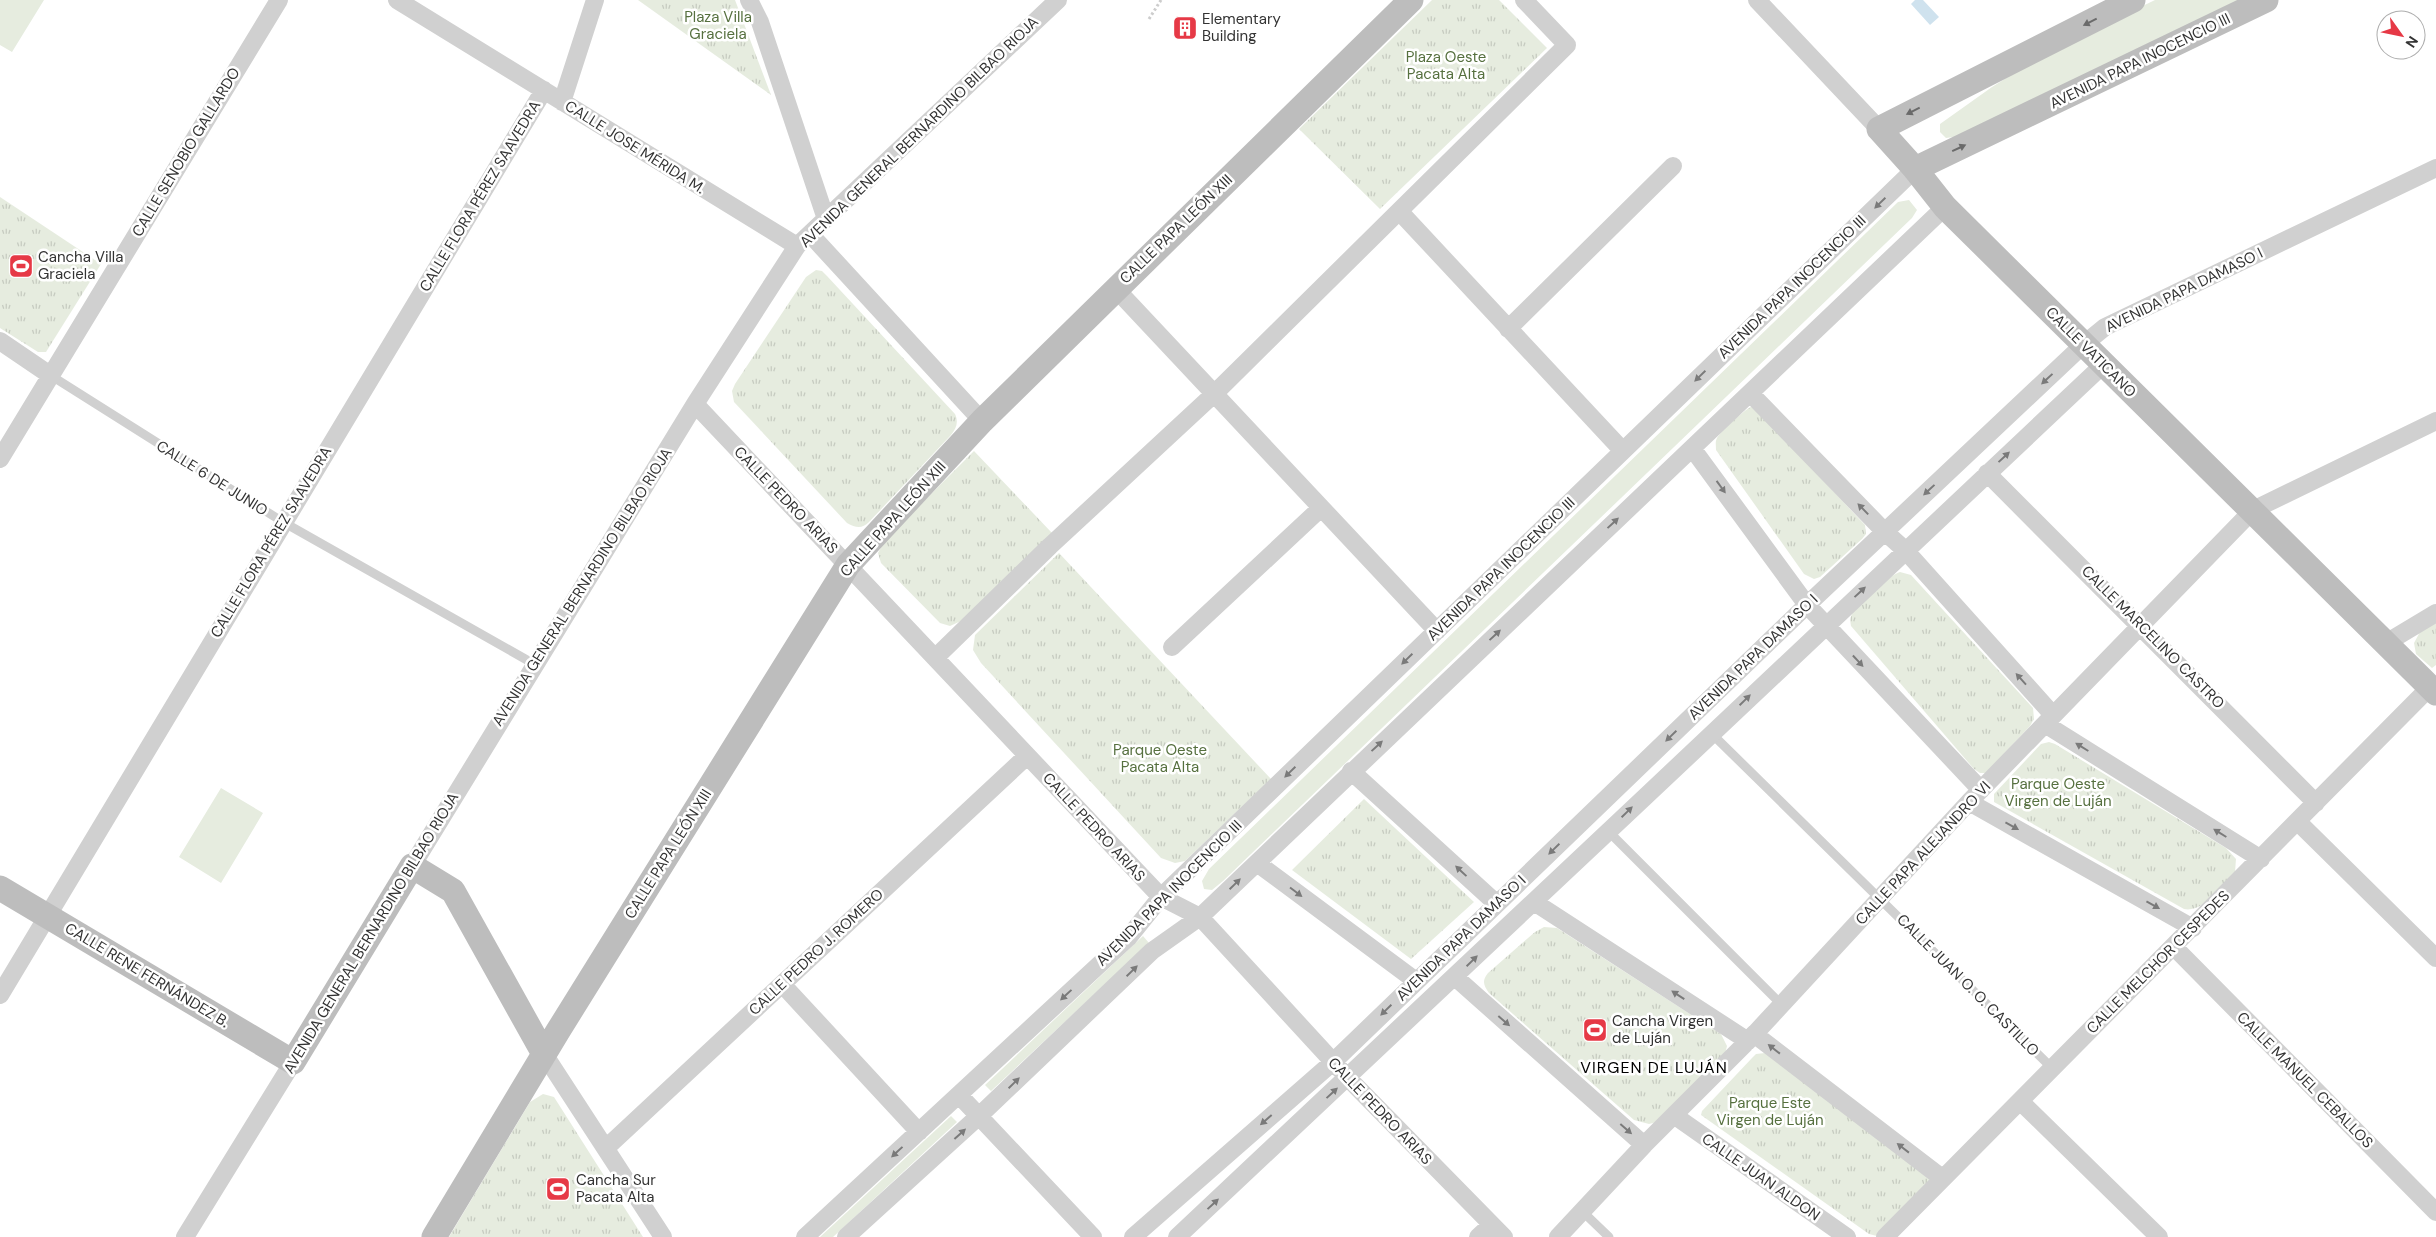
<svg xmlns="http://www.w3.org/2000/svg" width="2436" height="1237" viewBox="0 0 2436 1237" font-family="'DM Sans',sans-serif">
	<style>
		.grass { fill: #e6ecdf }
		.park { fill: url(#park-tufts) }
		.water { fill: #cfe2ee }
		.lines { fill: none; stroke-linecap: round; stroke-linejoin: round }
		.path { stroke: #cdcdcd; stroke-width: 3; stroke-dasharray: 2.5 2.5; stroke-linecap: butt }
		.lane { stroke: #d0d0d0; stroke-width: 9 }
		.street { stroke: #d0d0d0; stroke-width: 18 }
		.secondary { stroke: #bdbdbd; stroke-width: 25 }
		.oneway { fill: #6a6a6a }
		.oneway2 { fill: #7a7a7a }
		.labels { text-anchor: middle; stroke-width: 5; stroke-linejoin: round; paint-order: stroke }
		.park-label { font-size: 15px; fill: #56703f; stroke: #fff }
		.poi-label { font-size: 15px; fill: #333; stroke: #fff; text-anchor: start }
		.street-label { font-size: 15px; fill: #333; stroke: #fff }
		.neighbourhood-label { font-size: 16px; letter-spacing: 1px; fill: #000; stroke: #fff }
	</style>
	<defs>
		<pattern id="park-tufts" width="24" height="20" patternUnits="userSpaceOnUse" patternTransform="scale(1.25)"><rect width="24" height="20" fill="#e6ecdf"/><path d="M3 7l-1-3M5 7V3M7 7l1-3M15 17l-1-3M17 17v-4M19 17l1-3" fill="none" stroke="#c6cbc0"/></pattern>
	</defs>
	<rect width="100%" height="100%" fill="#fff"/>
	<path class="grass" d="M0 0H44L12 52 0 45Z
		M2155 0H2239L1961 136 1946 138 1940 132V124L1992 87 2048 52Z
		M1909 200 1917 210 1912 218 1223 881 1212 890 1204 889 1202 881 1209 869 1898 202Z
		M221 788 263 813 221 883 179 857Z
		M1143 936 1149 943 991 1091 985 1085Z
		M951 1116 957 1122 833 1237H820Z"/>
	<path class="park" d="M638 0H735L771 95Z
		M1432 0H1499L1547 48 1380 209 1299 129Z
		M0 197 101 264 46 352H38L0 328Z
		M816 270 822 271 827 276 955 414C959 423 956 428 951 435L869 522C862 529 856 528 847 523L734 402 732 391 735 384 806 277Z
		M1753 406 1865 525 1866 534 1862 539 1820 577 1814 579 1804 574 1716 450C1716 445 1715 442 1717 438 1721 431 1746 408 1753 406Z
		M974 451 1052 533 961 621 950 626 940 623 881 563 878 553 885 540Z
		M1059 553 1271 779 1185 861 1175 863 1161 858 981 663 973 650 975 635Z
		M1900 572 1911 575 2033 708 2034 719 2030 726 1986 773H1980L1974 769 1851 626C1850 621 1850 618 1852 614 1856 605 1891 574 1900 572Z
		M2436 621V665L2432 668 2416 654 2414 643 2421 630Z
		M2049 742 2055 744 2226 848 2236 859 2235 872C2222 885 2204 913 2184 909L1994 802V794L2041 744Z
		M1364 799 1474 902 1411 959 1292 870Z
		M1544 927 1557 928 1721 1034 1727 1046 1725 1054 1657 1122 1649 1124 1634 1120 1489 993C1483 984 1482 981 1488 973L1535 932Z
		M1765 1053 1931 1178 1932 1184 1881 1237 1869 1234 1701 1115 1702 1111 1752 1058 1756 1054Z
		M543 1094 554 1097 643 1237H449L530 1102Z"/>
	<path class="water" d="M1915 0H1923L1939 17 1930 25 1911 4Z"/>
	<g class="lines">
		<path class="path" d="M1149 19 1161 0"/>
		<path class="lane" d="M50 375 283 522 534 664
			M1711 733 2052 1068
			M1608 831 1782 1005
			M1582 1211 1609 1237"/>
		<path class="street" d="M397 0 797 246
			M749 0 760 22 826 219
			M1757 0 1879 129
			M562 102 595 0
			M1400 212 1623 451
			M810 234 982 421
			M1115 288 1437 631
			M1508 329 1673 166
			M0 341 50 375
			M1750 393 1885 532 1905 550 2053 715
			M695 404 1161 897 1200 917 1348 1078 1504 1237
			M1692 448 1807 605 1981 790
			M0 459 279 0
			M1987 473 2316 803
			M2386 643 2436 613
			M1172 647 1321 508
			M936 657 1050 546 1214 394 1567 45 1524 0
			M2045 724 2261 859
			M1351 771 1497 904
			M1969 802 2193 928
			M2298 822 2436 958
			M1257 863 1416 981
			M412 866 695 404 797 246 1058 0
			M1534 902 1748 1041
			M2174 947 2436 1212
			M1455 977 1644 1145
			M782 984 919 1132
			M0 995 544 90
			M1754 1034 1942 1178
			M544 1054 663 1237
			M959 1095 1093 1237
			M2021 1102 2159 1237
			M1675 1116 1847 1237
			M606 1148 1027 756
			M185 1237 293 1062
			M805 1237 1128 938 1161 897 1915 169
			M846 1237 979 1116 1152 951 1200 917 1945 207
			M1133 1237 1333 1062 1807 605 2083 345 2105 327 2436 168
			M1177 1237C1488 948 1793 655 2103 365
			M1478 1237 1491 1225
			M1558 1237 1644 1145 1748 1041 1969 802 2253 510 2436 421
			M1885 1237 2430 687"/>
		<path class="secondary" d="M2133 0 1879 129 1915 169 1945 207 2436 693
			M1915 169 2266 0
			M0 888 293 1062 412 866 453 891 544 1054
			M434 1237 558 1031 848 565 982 421 1411 0"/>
	</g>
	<defs><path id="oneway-solid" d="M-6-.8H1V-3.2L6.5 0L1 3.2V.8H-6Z" transform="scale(1.25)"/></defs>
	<g class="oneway">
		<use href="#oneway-solid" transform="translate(2090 22) rotate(153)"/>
		<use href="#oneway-solid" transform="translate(1913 111) rotate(153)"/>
		<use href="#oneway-solid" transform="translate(1959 148) rotate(-25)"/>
	</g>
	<g class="oneway2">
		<use href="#oneway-solid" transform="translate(1880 203) rotate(136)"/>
		<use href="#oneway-solid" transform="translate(1700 376) rotate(136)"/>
		<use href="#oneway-solid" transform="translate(2047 379) rotate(137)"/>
		<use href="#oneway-solid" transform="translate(2004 457) rotate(-43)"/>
		<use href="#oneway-solid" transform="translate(1721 487) rotate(54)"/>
		<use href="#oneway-solid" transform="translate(1929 490) rotate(137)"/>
		<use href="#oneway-solid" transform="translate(1863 509) rotate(-134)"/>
		<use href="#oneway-solid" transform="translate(1613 523) rotate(-43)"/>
		<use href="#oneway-solid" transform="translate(1860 592) rotate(-43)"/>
		<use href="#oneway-solid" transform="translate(1495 635) rotate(-43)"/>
		<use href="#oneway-solid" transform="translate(1407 659) rotate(136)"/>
		<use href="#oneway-solid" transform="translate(1858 661) rotate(47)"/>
		<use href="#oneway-solid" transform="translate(2021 679) rotate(-132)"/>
		<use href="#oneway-solid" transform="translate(1745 700) rotate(-44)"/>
		<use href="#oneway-solid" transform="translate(1671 736) rotate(136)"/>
		<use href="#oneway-solid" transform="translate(1377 746) rotate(-43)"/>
		<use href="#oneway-solid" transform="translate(2082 747) rotate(-148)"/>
		<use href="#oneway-solid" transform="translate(1290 772) rotate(136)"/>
		<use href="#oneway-solid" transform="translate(1627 812) rotate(-44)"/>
		<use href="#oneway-solid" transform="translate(2012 826) rotate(29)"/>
		<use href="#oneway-solid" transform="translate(2220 833) rotate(-148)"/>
		<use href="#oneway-solid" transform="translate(1554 849) rotate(136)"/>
		<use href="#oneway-solid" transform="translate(1461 871) rotate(-137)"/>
		<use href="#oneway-solid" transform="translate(1235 884) rotate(-44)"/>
		<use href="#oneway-solid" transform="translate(1296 892) rotate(37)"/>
		<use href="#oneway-solid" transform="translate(2153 905) rotate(29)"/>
		<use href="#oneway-solid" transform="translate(1472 961) rotate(-44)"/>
		<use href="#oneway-solid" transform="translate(1132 971) rotate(-44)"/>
		<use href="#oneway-solid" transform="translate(1066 995) rotate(137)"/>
		<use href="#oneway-solid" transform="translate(1678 995) rotate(-147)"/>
		<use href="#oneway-solid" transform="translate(1386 1010) rotate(136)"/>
		<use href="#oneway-solid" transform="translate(1504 1021) rotate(41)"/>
		<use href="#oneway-solid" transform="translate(1774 1049) rotate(-142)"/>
		<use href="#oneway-solid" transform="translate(1014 1083) rotate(-44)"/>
		<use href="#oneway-solid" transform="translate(1332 1093) rotate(-43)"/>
		<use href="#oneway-solid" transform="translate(1266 1120) rotate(139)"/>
		<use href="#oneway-solid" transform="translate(1626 1129) rotate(41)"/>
		<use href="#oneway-solid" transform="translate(960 1134) rotate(-42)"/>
		<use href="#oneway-solid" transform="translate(1903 1148) rotate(-142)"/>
		<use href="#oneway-solid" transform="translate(897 1152) rotate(137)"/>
		<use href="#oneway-solid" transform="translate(1213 1204) rotate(-43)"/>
	</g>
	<defs>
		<symbol id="building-square" viewBox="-11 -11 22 22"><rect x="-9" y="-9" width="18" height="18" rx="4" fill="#e63946" stroke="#fff"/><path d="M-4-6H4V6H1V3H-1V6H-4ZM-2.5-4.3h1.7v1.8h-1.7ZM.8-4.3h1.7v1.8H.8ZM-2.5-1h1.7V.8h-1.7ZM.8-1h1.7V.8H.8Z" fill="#fff"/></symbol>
		<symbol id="stadium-square" viewBox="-11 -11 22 22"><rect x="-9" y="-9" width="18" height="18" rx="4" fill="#e63946" stroke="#fff"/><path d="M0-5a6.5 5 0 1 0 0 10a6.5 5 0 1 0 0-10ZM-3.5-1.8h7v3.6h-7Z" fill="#fff"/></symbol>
	</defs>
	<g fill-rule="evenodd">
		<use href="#building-square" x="1171" y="14" width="28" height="28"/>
		<use href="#stadium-square" x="7" y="252" width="28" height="28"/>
		<use href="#stadium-square" x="1581" y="1016" width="28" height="28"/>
		<use href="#stadium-square" x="544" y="1175" width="28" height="28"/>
	</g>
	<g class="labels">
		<g class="park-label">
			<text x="718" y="22">Plaza Villa<tspan x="718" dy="17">Graciela</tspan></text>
			<text x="1446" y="62">Plaza Oeste<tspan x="1446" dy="17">Pacata Alta</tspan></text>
			<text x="1160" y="755">Parque Oeste<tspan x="1160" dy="17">Pacata Alta</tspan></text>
			<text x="2058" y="789">Parque Oeste<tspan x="2058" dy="17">Virgen de Luján</tspan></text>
			<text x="1770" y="1108">Parque Este<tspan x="1770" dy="17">Virgen de Luján</tspan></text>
		</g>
		<g class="poi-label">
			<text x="1202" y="24">Elementary<tspan x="1202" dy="17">Building</tspan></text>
			<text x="38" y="262">Cancha Villa<tspan x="38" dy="17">Graciela</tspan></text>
			<text x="1612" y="1026">Cancha Virgen<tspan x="1612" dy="17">de Luján</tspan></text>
			<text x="576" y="1185">Cancha Sur<tspan x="576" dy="17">Pacata Alta</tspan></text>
		</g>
		<g class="street-label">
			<text transform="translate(2140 61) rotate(-26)" y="5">AVENIDA PAPA INOCENCIO III</text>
			<text transform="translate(919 132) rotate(-44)" y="5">AVENIDA GENERAL BERNARDINO BILBAO RIOJA</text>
			<text transform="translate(635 147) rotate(32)" y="5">CALLE JOSE MÉRIDA M.</text>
			<text transform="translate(186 152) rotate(-59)" y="5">CALLE SENOBIO GALLARDO</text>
			<text transform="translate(480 196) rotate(-59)" y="5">CALLE FLORA PÉREZ SAAVEDRA</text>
			<text transform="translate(1176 229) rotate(-44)" y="5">CALLE PAPA LEÓN XIII</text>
			<text transform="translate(1792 287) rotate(-44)" y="5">AVENIDA PAPA INOCENCIO III</text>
			<text transform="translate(2184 290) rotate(-26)" y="5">AVENIDA PAPA DAMASO I</text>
			<text transform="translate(2091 352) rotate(45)" y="5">CALLE VATICANO</text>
			<text transform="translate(212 478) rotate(32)" y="5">CALLE 6 DE JUNIO</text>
			<text transform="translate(786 500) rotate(46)" y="5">CALLE PEDRO ARIAS</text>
			<text transform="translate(893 519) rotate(-48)" y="5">CALLE PAPA LEÓN XIII</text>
			<text transform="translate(271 542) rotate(-59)" y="5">CALLE FLORA PÉREZ SAAVEDRA</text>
			<text transform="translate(1501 569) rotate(-44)" y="5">AVENIDA PAPA INOCENCIO III</text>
			<text transform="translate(582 587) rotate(-58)" y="5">AVENIDA GENERAL BERNARDINO BILBAO RIOJA</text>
			<text transform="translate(2153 637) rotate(45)" y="5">CALLE MARCELINO CASTRO</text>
			<text transform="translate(1753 657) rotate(-44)" y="5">AVENIDA PAPA DAMASO I</text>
			<text transform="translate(1094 827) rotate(47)" y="5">CALLE PEDRO ARIAS</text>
			<text transform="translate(1923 853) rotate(-47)" y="5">CALLE PAPA ALEJANDRO VI</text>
			<text transform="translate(668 854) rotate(-58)" y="5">CALLE PAPA LEÓN XIII</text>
			<text transform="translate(1169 893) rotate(-45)" y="5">AVENIDA PAPA INOCENCIO III</text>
			<text transform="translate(371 933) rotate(-59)" y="5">AVENIDA GENERAL BERNARDINO BILBAO RIOJA</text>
			<text transform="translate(1461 938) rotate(-44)" y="5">AVENIDA PAPA DAMASO I</text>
			<text transform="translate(816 952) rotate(-43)" y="5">CALLE PEDRO J. ROMERO</text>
			<text transform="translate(2158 962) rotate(-45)" y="5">CALLE MELCHOR CESPEDES</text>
			<text transform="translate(147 975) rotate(31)" y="5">CALLE RENE FERNÁNDEZ B.</text>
			<text transform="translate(1968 985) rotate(45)" y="5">CALLE JUAN O. O. CASTILLO</text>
			<text transform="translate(2305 1080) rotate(45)" y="5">CALLE MANUEL CEBALLOS</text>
			<text transform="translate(1380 1111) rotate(46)" y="5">CALLE PEDRO ARIAS</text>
			<text transform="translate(1761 1177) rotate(35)" y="5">CALLE JUAN ALDON</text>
		</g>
		<g class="neighbourhood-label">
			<text x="1654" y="1073">VIRGEN DE LUJÁN</text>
		</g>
	</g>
	<g transform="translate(2401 35) rotate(123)"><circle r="24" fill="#ffffff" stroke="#adadad"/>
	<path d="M0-4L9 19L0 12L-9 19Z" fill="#e63946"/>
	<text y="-8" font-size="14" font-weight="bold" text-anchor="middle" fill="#333333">N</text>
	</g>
</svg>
